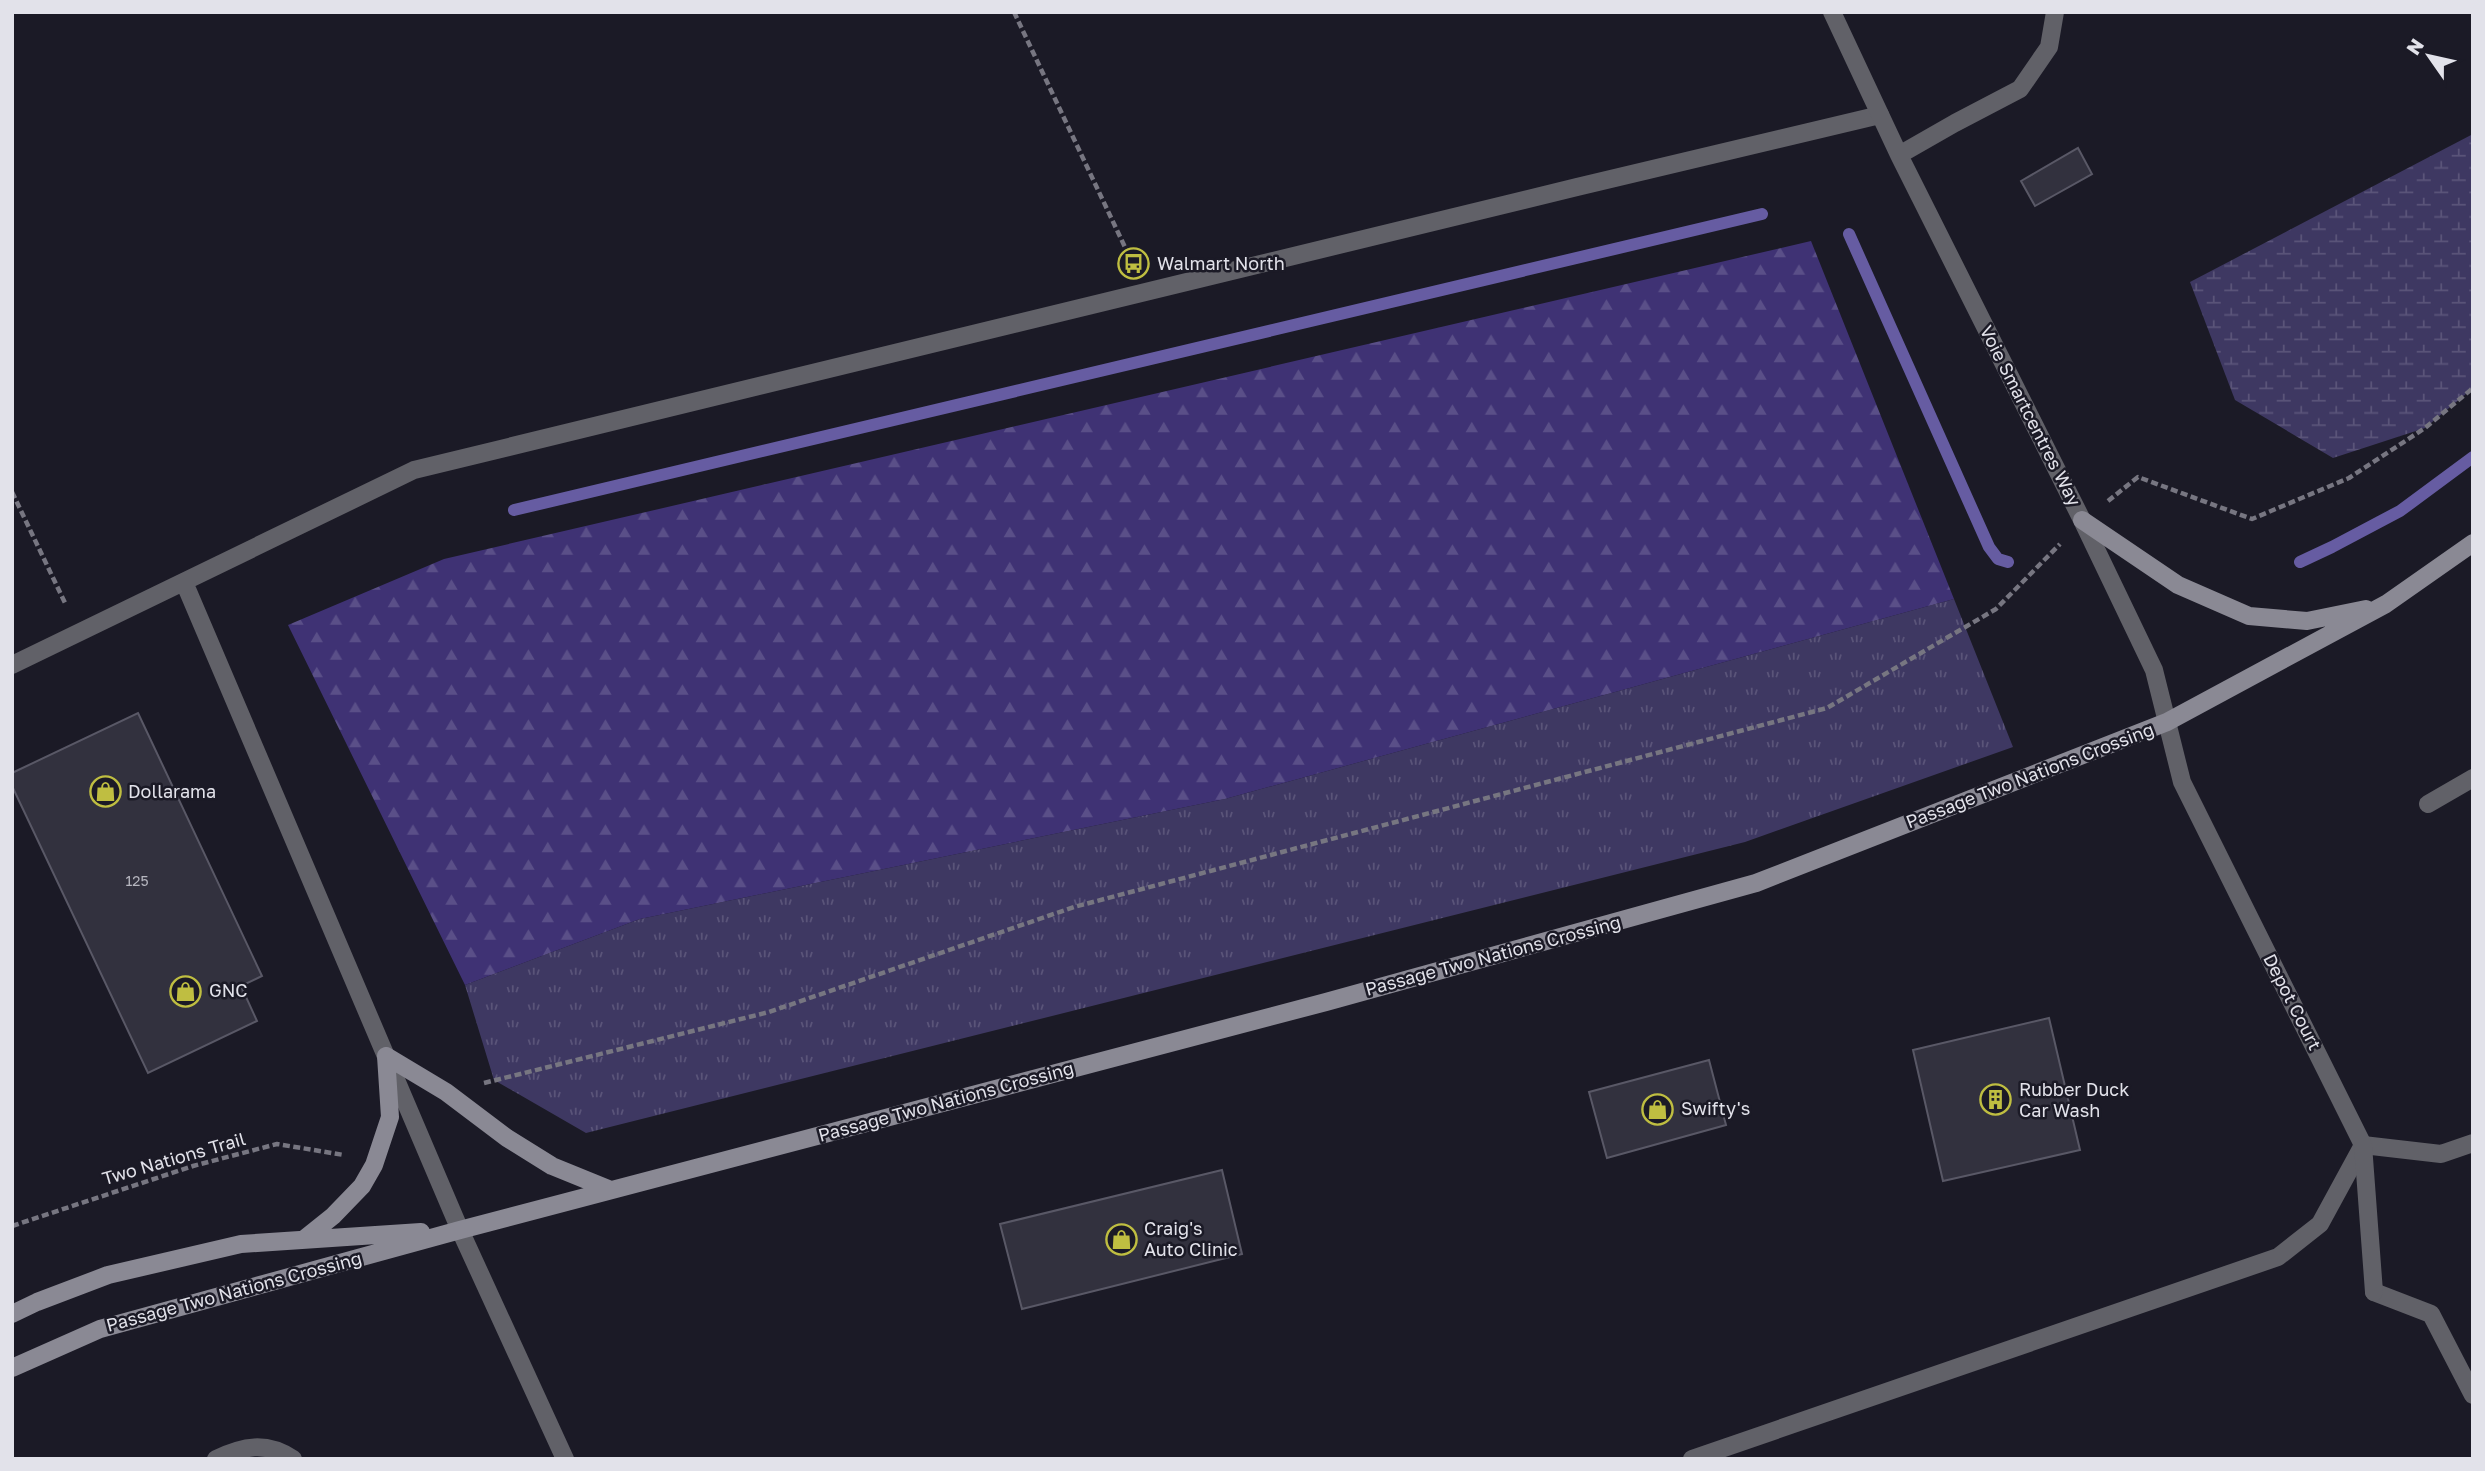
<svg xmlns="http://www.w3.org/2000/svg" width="2485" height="1471" viewBox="0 0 2485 1471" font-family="'Golos Text',sans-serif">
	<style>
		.grass { fill: url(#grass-tufts) }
		.forest { fill: url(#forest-firs) }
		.wetland { fill: url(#wetland-marsh) }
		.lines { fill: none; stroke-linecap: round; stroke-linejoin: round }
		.stream { stroke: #665ca2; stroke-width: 12 }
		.building { fill: #32313e; stroke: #595866; stroke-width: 2 }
		.path { stroke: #777681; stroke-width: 4.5; stroke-dasharray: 7 3.5; stroke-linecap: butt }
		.service { stroke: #616168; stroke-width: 18 }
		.minor { stroke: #616168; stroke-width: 18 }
		.secondary { stroke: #8a8994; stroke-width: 18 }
		.labels { text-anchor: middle; stroke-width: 5; stroke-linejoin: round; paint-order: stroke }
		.number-label { font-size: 14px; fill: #b6b6bf }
		.poi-label { font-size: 18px; fill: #e2e2ea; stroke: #1b1a26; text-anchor: start }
		.street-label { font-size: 18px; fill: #e2e2ea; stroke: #1b1a26 }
	</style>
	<defs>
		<pattern id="grass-tufts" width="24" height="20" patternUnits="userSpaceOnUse" patternTransform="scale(1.75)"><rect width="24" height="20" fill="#3e3862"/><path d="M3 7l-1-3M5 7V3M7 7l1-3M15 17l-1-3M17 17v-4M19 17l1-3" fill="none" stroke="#5a5479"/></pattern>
		<pattern id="forest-firs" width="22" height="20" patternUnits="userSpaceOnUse" patternTransform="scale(1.75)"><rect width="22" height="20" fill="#3f3274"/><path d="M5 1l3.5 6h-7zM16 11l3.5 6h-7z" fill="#5a4f88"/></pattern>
		<pattern id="wetland-marsh" width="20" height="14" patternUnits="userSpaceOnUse" patternTransform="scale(1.75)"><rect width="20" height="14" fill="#3e3862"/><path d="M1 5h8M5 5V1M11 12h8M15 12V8" fill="none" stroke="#5a5479"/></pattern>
	</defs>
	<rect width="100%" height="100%" fill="#1b1a26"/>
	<path class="grass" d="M1954 599 2013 747 1745 842 586 1133 494 1080 465 985 640 919 1225 799Z"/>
	<path class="forest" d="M1811 241 1954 599 1225 799 640 919 465 985 288 625 444 559Z"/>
	<path class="wetland" d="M2473 134V388L2425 428 2333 458 2235 400 2190 282Z"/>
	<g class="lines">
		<path class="stream" d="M1849 234 1989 547 1998 559 2008 562
			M514 510 1762 214
			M2300 562 2332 547 2400 511 2473 457"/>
	</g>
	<path class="building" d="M2078 148 2092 174 2035 206 2021 181Z
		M138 713 262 976 241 986 257 1021 148 1073 12 786V773Z
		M2049 1018 2080 1150 1943 1181 1913 1050Z
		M1709 1060 1726 1125 1607 1158 1589 1092Z
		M1222 1170 1242 1254 1022 1309 1000 1224Z"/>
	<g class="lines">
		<path class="path" d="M1014 12 1132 262
			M12 492 66 605
			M2108 501 2138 477 2252 519 2349 478 2425 428 2473 388
			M484 1083 769 1012 1074 907 1827 708 1996 609 2060 544
			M12 1226 193 1166 277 1144 344 1155"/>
		<path class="service" d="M184 582 460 1230
			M12 665 414 470 1577 187 1880 115
			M2428 804 2473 778
			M2374 1292 2431 1314 2473 1395
			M216 1459C243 1446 266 1441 293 1459
			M1692 1459 2278 1257 2320 1224 2363 1145 2441 1154 2473 1143"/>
		<path class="minor" d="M1832 12 1899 155 2082 520 2154 670 2182 782 2363 1145 2374 1292
			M1899 155 1955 123 2020 89 2049 47 2055 12
			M460 1230 565 1459"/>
		<path class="secondary" d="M2082 520 2178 585 2249 616 2307 621 2366 609
			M386 1056 446 1092 507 1138 552 1166 611 1190
			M303 1240 333 1216 362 1186 374 1165 390 1117 386 1056
			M12 1314 37 1302 108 1275 241 1244 421 1232
			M12 1368 100 1329 460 1230 1326 1002 1756 883 2167 722 2386 604 2473 543"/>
	</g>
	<defs>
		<symbol id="bus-ring" viewBox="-11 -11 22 22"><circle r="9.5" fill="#1b1a26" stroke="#bfbe41" stroke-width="1.5"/><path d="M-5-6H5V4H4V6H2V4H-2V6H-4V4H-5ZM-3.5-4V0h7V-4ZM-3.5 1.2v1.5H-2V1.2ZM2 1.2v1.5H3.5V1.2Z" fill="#bfbe41"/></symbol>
		<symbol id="shop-ring" viewBox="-11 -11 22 22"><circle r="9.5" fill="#1b1a26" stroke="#bfbe41" stroke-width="1.5"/><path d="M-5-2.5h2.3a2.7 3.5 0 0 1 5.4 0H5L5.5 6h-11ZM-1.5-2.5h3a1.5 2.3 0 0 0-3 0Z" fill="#bfbe41"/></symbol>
		<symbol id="building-ring" viewBox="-11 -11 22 22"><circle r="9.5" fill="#1b1a26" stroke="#bfbe41" stroke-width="1.5"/><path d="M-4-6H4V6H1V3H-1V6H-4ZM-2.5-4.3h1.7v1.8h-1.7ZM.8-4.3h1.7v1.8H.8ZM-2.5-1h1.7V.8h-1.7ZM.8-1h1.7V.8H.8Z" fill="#bfbe41"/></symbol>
	</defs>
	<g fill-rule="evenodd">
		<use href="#bus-ring" x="1116" y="246" width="35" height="35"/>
		<use href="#shop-ring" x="88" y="774" width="35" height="35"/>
		<use href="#shop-ring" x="168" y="974" width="35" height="35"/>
		<use href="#building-ring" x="1978" y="1082" width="35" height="35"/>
		<use href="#shop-ring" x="1640" y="1092" width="35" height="35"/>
		<use href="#shop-ring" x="1104" y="1222" width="35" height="35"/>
	</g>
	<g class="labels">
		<g class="number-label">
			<text x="137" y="886">125</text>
		</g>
		<g class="poi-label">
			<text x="1157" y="270">Walmart North</text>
			<text x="128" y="798">Dollarama</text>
			<text x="209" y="997">GNC</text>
			<text x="2019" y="1096">Rubber Duck<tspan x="2019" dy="21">Car Wash</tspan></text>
			<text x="1681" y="1115">Swifty's</text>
			<text x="1144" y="1235">Craig's<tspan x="1144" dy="21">Auto Clinic</tspan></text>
		</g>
		<g class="street-label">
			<text transform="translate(2030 416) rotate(63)" y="6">Voie Smartcentres Way</text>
			<text transform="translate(2030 776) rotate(-21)" y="6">Passage Two Nations Crossing</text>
			<text transform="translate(1493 956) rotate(-15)" y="6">Passage Two Nations Crossing</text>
			<text transform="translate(2292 1002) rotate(63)" y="6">Depot Court</text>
			<text transform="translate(946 1102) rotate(-15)" y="6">Passage Two Nations Crossing</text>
			<text transform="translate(174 1159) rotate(-16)" y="6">Two Nations Trail</text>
			<text transform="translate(234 1292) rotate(-15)" y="6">Passage Two Nations Crossing</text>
		</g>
	</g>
	<rect width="2485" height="1471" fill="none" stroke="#e2e2ea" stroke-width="28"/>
	<g transform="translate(2429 56) rotate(304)" stroke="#1b1a26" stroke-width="5" paint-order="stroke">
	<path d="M0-5L12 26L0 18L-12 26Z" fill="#e2e2ea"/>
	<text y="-10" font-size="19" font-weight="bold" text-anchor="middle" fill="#e2e2ea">N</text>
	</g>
</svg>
